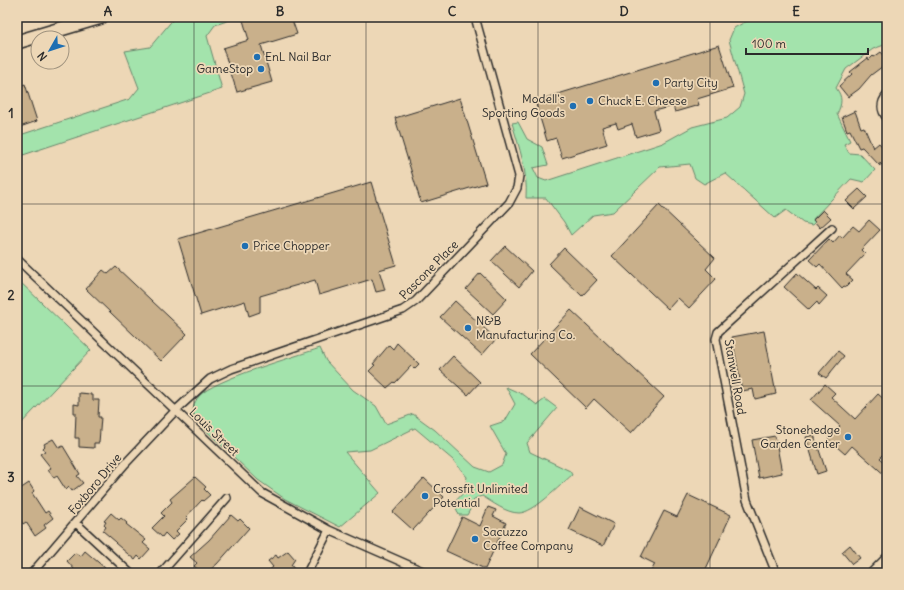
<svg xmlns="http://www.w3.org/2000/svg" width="904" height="590" viewBox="0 0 904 590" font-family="Delius,sans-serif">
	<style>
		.green { fill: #a3e3ac; stroke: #67876c }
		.building { fill: #c9b08b; stroke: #2b2b2b }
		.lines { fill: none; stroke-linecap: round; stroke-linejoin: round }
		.street-casing { stroke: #2b2b2b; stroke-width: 10 }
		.secondary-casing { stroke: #2b2b2b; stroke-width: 13 }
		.highway-casing { stroke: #2b2b2b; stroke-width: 16 }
		.street { stroke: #edd7b6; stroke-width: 7 }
		.secondary { stroke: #edd7b6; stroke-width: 10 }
		.highway { stroke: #edd7b6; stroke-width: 13 }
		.grid { fill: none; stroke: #2b2b2b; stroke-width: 1; stroke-opacity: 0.55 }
		.poi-dot { fill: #1f6fb2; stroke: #edd7b6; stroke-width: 1.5 }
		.labels { text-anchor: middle; stroke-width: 3.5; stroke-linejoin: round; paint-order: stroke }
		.poi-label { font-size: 12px; fill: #2b2b2b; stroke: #edd7b6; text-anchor: start }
		.street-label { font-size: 12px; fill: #2b2b2b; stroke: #edd7b6 }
		.neatline { fill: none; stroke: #2b2b2b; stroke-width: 1.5 }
		.grid-label { font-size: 13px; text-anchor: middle; font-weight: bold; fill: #2b2b2b }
	</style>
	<rect width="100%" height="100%" fill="#edd7b6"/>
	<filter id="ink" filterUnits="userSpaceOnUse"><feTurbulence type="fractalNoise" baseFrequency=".025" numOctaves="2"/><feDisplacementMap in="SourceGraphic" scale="8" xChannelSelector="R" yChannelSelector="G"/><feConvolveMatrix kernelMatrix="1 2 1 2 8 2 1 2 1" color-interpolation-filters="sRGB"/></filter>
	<g filter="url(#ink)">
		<path class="green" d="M175 17H239L215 25 207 36 222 89 23 155 17 161V136L130 99 139 88 125 51 150 47Z
			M762 17H887V44L873 49 846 69 836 88C843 97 842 104 837 114L850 141 844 144 849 153 860 154 875 170 864 182 851 179 813 219 815 222 812 225 803 223 786 210 775 218 725 173 704 184 695 178 690 164 660 167 613 212 593 215 571 235 564 222 546 198H526C528 172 519 147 512 123L518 122 527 139 542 147 548 165 533 168 538 178 546 181 663 143 692 127 727 118 740 107 744 94 729 40 734 28 745 22Z
			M17 279 91 350 17 428Z
			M320 348 326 361 353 390 376 406 386 424 413 414 435 430 475 467 489 472 502 465 506 454 490 426 505 421 515 404 506 387 524 395 537 405 545 399 557 408 527 443 530 452 570 471 572 475C560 485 534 513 519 513 506 513 492 502 482 496L474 499 472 506 467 515H459L454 503 464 492 467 477 453 460 415 428 370 450 345 452 380 493 340 527 285 499 258 480 194 419C192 411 193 403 199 396 215 379 294 357 320 348Z"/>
		<path class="building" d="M242 17H291L297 34 261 45 272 82 237 92 223 48 249 40Z
			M719 45 733 88 697 99 699 105 675 112 673 106 654 111 659 130 636 137 632 124 618 129 616 123 602 127 607 144 562 158 556 138 547 141 535 101Z
			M881 52 887 59V63L871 75 859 89 848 97 839 86 852 74 850 72 868 58 869 60 873 56 874 57Z
			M25 84 37 121 17 128V87Z
			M460 98 486 183 421 203 395 118Z
			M855 111 861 128 864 127 873 148 879 143 887 152V170L880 163V166L862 147 859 148 850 130 847 131 842 117Z
			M371 182 396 265 379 270 385 290 376 292 372 279 319 295 315 280 260 296V312L249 316 245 301 201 315 178 239Z
			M859 189 867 197 854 209 846 201Z
			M659 205 715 258 706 269 716 279 689 308 678 298 668 309 612 256Z
			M823 210 831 218 820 228 813 220Z
			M869 220 880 230 861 250 865 254 846 274 853 280 846 287 844 286 842 288 820 264 817 267 809 260 829 239 833 243 840 235 842 238 853 226 859 231Z
			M505 246 532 271 519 287 491 261Z
			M564 248 597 280 582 296 549 264Z
			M116 267 187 334 161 361 86 289 103 270 108 274Z
			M480 273 507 299 493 314 466 289Z
			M797 273 816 290 818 288 827 296 819 305 817 302 809 310 784 287Z
			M455 301 496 339 482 355 440 317Z
			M571 310 664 397 631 433 594 399 586 408 530 354Z
			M764 331 776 394 755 399 753 389 742 391 732 337Z
			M397 343 419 364 414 369 411 366 395 383 394 382 387 388 369 371 375 365 373 364 389 345 393 349Z
			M838 351 844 356 826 378 819 373Z
			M453 356 480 382 468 395 440 370Z
			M825 384 835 393 831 397 855 419 878 394 887 402V451L880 458 887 464V477L852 446 845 454 828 439 840 426 811 400Z
			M79 393 91 394V396H93V400H99L98 417H101L99 443H94V448L79 447V438H75L76 413H74V404L79 405Z
			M814 435 826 471 817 474 806 437Z
			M775 436 782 473 759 478 752 440Z
			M53 439 59 448 63 446 80 474 77 476 83 483 72 491 69 487 66 490 57 476 54 478 48 470 51 468 40 454 45 451 43 448 45 446 44 444Z
			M195 477 206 487 204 489 210 495 203 501 202 500 186 517 188 519 176 531 179 534 172 540 165 533 162 537 152 528 164 516 161 513 172 502 170 499Z
			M424 478 444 497 413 530 393 512Z
			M29 483 34 491 32 493 45 513 48 511 53 518 44 525 46 528 35 536 26 522 23 524 17 515V491Z
			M688 495 731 515 704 573H650L655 564 641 557 664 511 677 517Z
			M488 507 496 510 493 516 506 523 485 569 446 551 462 517 480 526Z
			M580 507 614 524 603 546 569 530Z
			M111 513 119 520 121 518 127 523 126 524 146 540 143 543 150 549 141 559 138 556 135 560 115 543 116 542 103 531 106 527 104 525 106 522 104 521Z
			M231 515 238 521 240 519 249 528 217 564 206 573H202L194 566 197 563 190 557 209 540Z
			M850 545 860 558 852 564 842 552Z
			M85 551 105 568 100 573H70L74 569 67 561 75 553 81 556Z
			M288 551 295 559 291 565 295 570 291 573H266L273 567 268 561 276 555 278 558Z"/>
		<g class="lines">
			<defs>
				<path id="street" d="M887 95C881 102 880 110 887 118
					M17 259 262 493 329 530 427 573
					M76 523 130 573
					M32 573 125 464 176 410 210 379 231 369 403 310 416 301 509 203 517 188 519 176 475 17
					M161 573 227 498
					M307 573 329 530
					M776 573 747 500 716 339 718 332 832 228"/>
				<path id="secondary" d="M873 573 887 559"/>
				<path id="highway" d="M17 42 101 17"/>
			</defs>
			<use href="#street" class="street-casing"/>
			<use href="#secondary" class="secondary-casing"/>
			<use href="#highway" class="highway-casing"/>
			<use href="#street" class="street"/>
			<use href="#secondary" class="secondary"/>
			<use href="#highway" class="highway"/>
		</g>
	</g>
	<path class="grid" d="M194 17V573M366 17V573M538 17V573M710 17V573M17 204H887M17 386H887"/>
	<g class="poi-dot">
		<circle cx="257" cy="57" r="4"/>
		<circle cx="261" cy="69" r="4"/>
		<circle cx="656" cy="83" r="4"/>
		<circle cx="590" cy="101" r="4"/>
		<circle cx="573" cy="106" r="4"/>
		<circle cx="245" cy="246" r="4"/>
		<circle cx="468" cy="328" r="4"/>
		<circle cx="848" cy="437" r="4"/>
		<circle cx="425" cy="496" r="4"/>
		<circle cx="475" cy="539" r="4"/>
	</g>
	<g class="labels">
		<g class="poi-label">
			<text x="265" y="61">EnL Nail Bar</text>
			<text x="253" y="73" text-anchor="end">GameStop</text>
			<text x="664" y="87">Party City</text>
			<text x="565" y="103" text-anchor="end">Modell's<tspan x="565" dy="14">Sporting Goods</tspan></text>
			<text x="598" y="105">Chuck E. Cheese</text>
			<text x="253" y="250">Price Chopper</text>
			<text x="476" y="325">N&amp;B<tspan x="476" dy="14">Manufacturing Co.</tspan></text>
			<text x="840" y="434" text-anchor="end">Stonehedge<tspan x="840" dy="14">Garden Center</tspan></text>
			<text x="433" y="493">Crossfit Unlimited<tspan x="433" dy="14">Potential</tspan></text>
			<text x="483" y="536">Sacuzzo<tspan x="483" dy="14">Coffee Company</tspan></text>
		</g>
		<g class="street-label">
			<text transform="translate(429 270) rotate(-45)" y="4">Pascone Place</text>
			<text transform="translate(735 377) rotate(80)" y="4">Stanwell Road</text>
			<text transform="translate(214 432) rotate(44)" y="4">Louis Street</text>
			<text transform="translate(95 484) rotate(-50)" y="4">Foxboro Drive</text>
		</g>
	</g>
	<rect width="904" height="590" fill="none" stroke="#edd7b6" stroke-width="44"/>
	<g transform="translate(50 50) rotate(231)"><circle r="19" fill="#edd7b6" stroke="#9f927e"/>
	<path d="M0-3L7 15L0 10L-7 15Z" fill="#1f6fb2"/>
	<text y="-6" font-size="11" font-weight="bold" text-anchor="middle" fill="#2b2b2b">N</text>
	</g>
	<path d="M746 48v6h122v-6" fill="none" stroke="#2b2b2b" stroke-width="2"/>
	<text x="752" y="48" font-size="12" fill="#2b2b2b" stroke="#edd7b6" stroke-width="3" paint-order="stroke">100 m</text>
	<rect x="22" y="22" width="860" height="546" class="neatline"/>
	<g class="grid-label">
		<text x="108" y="16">A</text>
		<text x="280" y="16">B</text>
		<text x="452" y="16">C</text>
		<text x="624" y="16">D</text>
		<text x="796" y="16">E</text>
		<text x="11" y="118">1</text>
		<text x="11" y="300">2</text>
		<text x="11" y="482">3</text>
	</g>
</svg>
